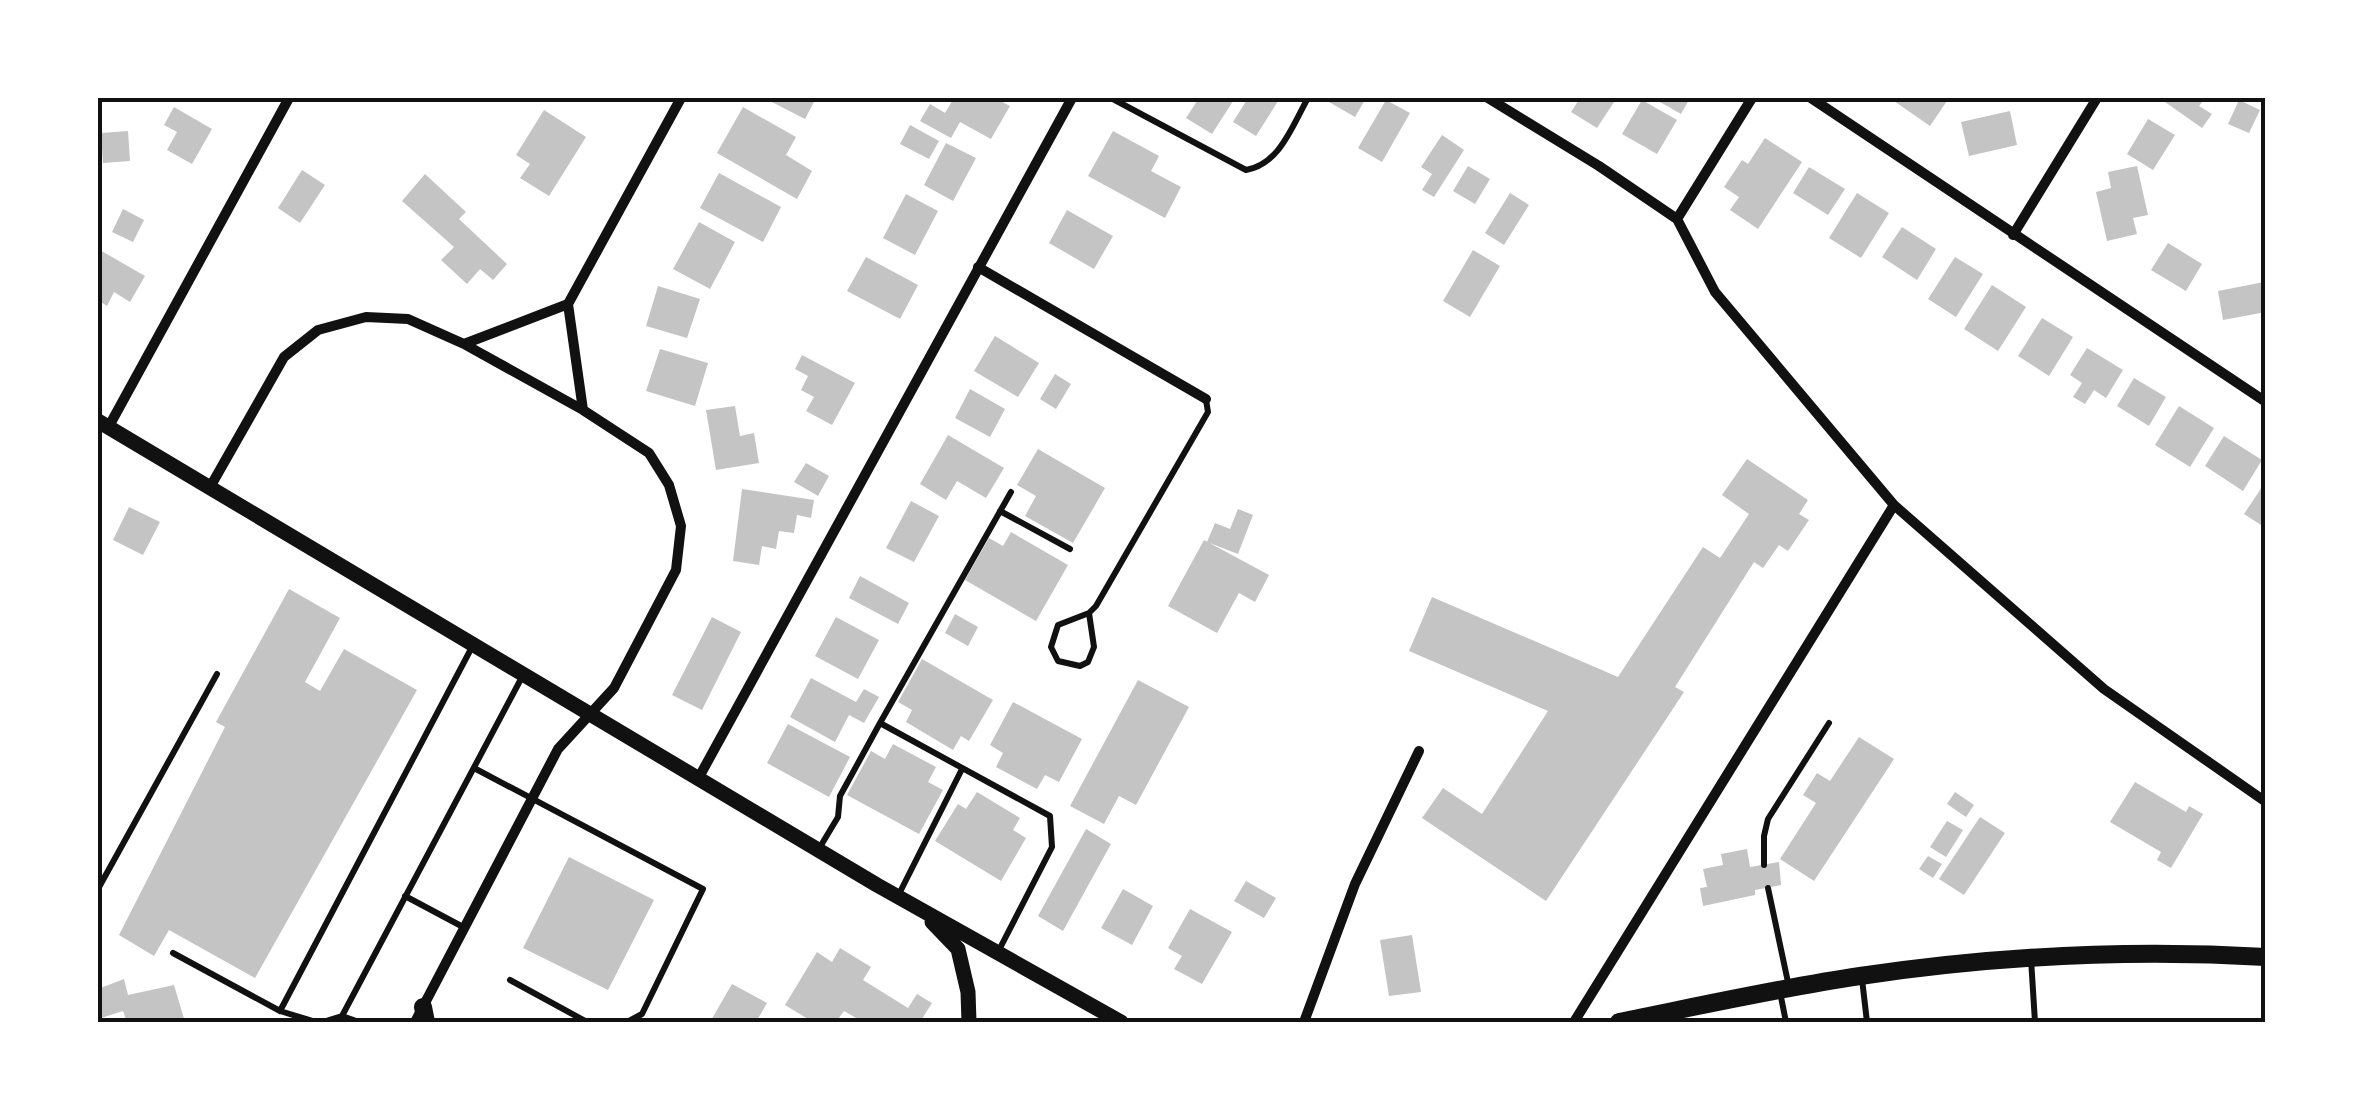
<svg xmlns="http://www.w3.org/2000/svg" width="2363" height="1120" viewBox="0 0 2363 1120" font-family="'PT Sans Narrow',sans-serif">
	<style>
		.building { fill: #c4c4c4 }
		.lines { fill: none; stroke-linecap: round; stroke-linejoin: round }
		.service { stroke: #111; stroke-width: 6 }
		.minor { stroke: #111; stroke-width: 10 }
		.tertiary { stroke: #111; stroke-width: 15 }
		.secondary { stroke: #111; stroke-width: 18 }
		.neatline { fill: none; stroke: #111; stroke-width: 4 }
	</style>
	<rect width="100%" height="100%" fill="#fff"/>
	<path class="building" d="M764 98H816L805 119Z
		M954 98H995L1010 106 991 139 960 122 951 138 920 121 930 104 945 113Z
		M1199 98H1235L1212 134 1186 118Z
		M1248 98H1280L1256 136 1233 122Z
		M1332 98H1366L1355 117 1329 102Z
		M1580 98H1613L1616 99 1597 128 1571 112Z
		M1653 98H1690L1681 114Z
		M1896 98H1949L1930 126 1894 101Z
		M2168 98H2205L2199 106 2212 114 2202 128 2165 102Z
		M1386 100 1410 113 1382 162 1358 148Z
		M1642 100 1677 120 1657 154 1622 134Z
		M2239 100 2260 110 2249 133 2228 124Z
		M174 107 212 129 192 164 167 150 177 132 164 125Z
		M743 107 796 137 786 155 812 171 797 199 717 153Z
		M544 110 586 137 549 196 520 178 530 164 516 155Z
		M2010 111 2017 145 1969 156 1961 122Z
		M2148 119 2175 135 2153 170 2127 154Z
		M910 125 939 141 929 159 900 144Z
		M128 131 130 161 103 163 101 133Z
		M1113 131 1159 156 1151 171 1181 187 1165 218 1088 176Z
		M1442 135 1464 150 1434 197 1422 190 1432 174 1421 167Z
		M1765 138 1802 162 1758 229 1730 210 1739 197 1724 187 1742 160 1748 164Z
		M946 143 976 158 953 201 924 185Z
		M1468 166 1490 179 1475 204 1453 191Z
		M2137 166 2148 215 2133 218 2137 234 2107 241 2096 192 2111 188 2108 172Z
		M1809 167 1845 189 1828 215 1793 193Z
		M302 170 325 185 300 223 278 208Z
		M719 173 781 207 763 242 700 208Z
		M425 174 466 212 459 219 507 264 493 280 480 269 467 284 441 260 454 247 402 201Z
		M1510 193 1529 205 1504 245 1485 233Z
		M1857 193 1889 213 1861 258 1829 238Z
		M906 194 938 211 915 255 883 238Z
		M123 209 144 220 133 242 112 232Z
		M1067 210 1113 236 1094 269 1049 243Z
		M699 222 735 242 710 289 673 269Z
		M1902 227 1936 249 1917 280 1882 257Z
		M2168 243 2202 264 2186 291 2151 270Z
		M98 249 145 276 130 302 114 292 107 306 98 300Z
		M1473 250 1500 266 1470 317 1443 301Z
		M866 257 918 285 900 319 847 291Z
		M1955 257 1983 274 1956 317 1928 299Z
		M2264 282 2266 312 2223 320 2218 291Z
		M1992 285 2026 307 1998 351 1964 329Z
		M658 286 700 299 687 338 646 326Z
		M2042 318 2073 337 2049 376 2018 356Z
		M995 336 1039 363 1018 397 974 371Z
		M2087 348 2123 370 2106 398 2094 390 2085 404 2073 397 2082 383 2070 375Z
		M660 349 708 363 695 406 646 391Z
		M802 355 855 383 832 425 806 411 814 397 801 390 808 376 795 369Z
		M1055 374 1071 384 1056 409 1040 399Z
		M2134 378 2166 397 2149 426 2117 406Z
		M970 389 1005 409 990 437 955 418Z
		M735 406 740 436 754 433 759 463 716 470 706 410Z
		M2179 406 2214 428 2190 467 2155 445Z
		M948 435 1004 468 986 498 957 481 946 500 920 484Z
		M2224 436 2262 460 2243 491 2205 466Z
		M1038 449 1105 488 1073 543 1025 516 1036 496 1017 485Z
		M1747 459 1808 500 1799 514 1809 520 1788 551 1779 545 1763 568 1754 562 1675 687 1684 692 1546 901 1422 818 1443 788 1482 814 1548 711 1409 651 1432 597 1618 677 1703 547 1720 558 1749 514 1722 495Z
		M806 463 829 476 818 496 794 482Z
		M2266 481V517L2261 525 2244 514Z
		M742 489 814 500 811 518 797 515 794 533 779 531 776 549 762 546 759 565 733 561Z
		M911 501 939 516 914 562 886 548Z
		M129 507 160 522 143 555 113 540Z
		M1238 509 1253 515 1238 554 1207 542 1215 523 1230 529Z
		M1011 532 1068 565 1036 621 965 580 989 538 1003 546Z
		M1204 540 1269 575 1255 602 1239 593 1217 633 1168 606Z
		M860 576 909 603 898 624 849 598Z
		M289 589 340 618 305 682 320 691 344 649 417 690 255 978 169 930 154 956 119 935 225 727 216 722Z
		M955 614 978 627 968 646 945 633Z
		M712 617 741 632 702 710 672 695Z
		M836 617 879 640 858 679 815 656Z
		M922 659 993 700 969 741 961 736 953 750 906 722 912 710 898 702Z
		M811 678 856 702 864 689 879 697 864 723 849 715 835 742 790 717Z
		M1138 680 1189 707 1136 805 1119 796 1104 824 1070 806Z
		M1013 702 1082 739 1059 782 1045 775 1037 789 996 767 1003 753 990 745Z
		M788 724 850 757 829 797 767 763Z
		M1859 737 1894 759 1814 881 1780 859 1816 803 1803 795 1817 773 1830 781Z
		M893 744 936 767 928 782 943 790 919 834 847 795 871 751 885 759Z
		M2135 782 2186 812 2189 806 2203 814 2171 868 2157 860 2161 852 2110 822Z
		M977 792 1020 818 1013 830 1026 838 1001 881 935 841 958 804 966 809Z
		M1955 792 1974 805 1966 817 1947 804Z
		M1980 817 2005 833 1964 895 1939 879Z
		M1947 821 1963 830 1946 857 1930 847Z
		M1086 829 1111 844 1063 931 1038 916Z
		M1747 849 1750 867 1779 862 1781 885 1755 890V895L1703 906 1700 888 1707 887 1703 869 1723 865 1721 854Z
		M1928 856 1942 864 1933 878 1919 869Z
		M569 857 654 900 608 990 523 948Z
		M1246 881 1276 898 1264 918 1234 901Z
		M1123 889 1153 906 1132 945 1101 928Z
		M1190 909 1232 932 1202 984 1174 969 1182 956 1168 948Z
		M1412 935 1421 992 1389 996 1380 940Z
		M840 948 871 967 863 980 908 1008 917 994 932 1003 920 1022H863L844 1011 836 1022H813L785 1005 817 952 832 962Z
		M124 979 128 995 174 985 185 1022H127L123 1011 98 1019V989Z
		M732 984 767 1003 756 1022H710Z"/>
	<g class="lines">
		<path class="service" d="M1111 98 1246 170C1280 164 1292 126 1308 98
			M1000 511 1070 549
			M1089 613 1094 647 1088 662 1080 666 1058 661 1051 647 1058 625 1089 613 1096 606 1208 412 1206 400
			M880 723 1011 492
			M474 768 703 889 642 1014 627 1022
			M820 847 838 817 840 796 880 723 1050 816 1052 847 998 952
			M1764 865V836L1768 819 1829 723
			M1768 888 1789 987
			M98 889 217 674
			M405 896 465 928
			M898 896 962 769
			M173 953 280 1011 472 647
			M2031 959 2035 1022
			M1862 979 1867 1022
			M510 980 587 1022
			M1780 992 1786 1022
			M280 1011 316 1022
			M323 1022 342 1016
			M359 1022 342 1016 522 677"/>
		<path class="minor" d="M1488 98 1599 166 1677 219 1715 292 1894 505 2104 689 2266 802
			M1811 98 2266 402
			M1677 219 1752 98
			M2013 235 2097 98
			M978 267 1206 399
			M568 304 583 410
			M464 344 568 304 681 98
			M108 428 289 98
			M209 489 284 357 318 330 366 317 408 319 464 344 583 410 649 453 669 485 681 526 676 570 614 688 558 749 415 1022
			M698 779 1072 98
			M1304 1022 1355 884 1419 751
			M1574 1022 1894 505"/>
		<path class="tertiary" d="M98 421 877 885 1121 1022
			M932 922 958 949 968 992 969 1022"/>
		<path class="secondary" d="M423 1007 426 1022
			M1619 1022C1699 1006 1779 988 1860 976 1994 956 2131 949 2266 957"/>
	</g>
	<rect width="2363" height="1120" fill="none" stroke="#ffffff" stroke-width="200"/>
	<rect x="100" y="100" width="2163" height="920" class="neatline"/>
</svg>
